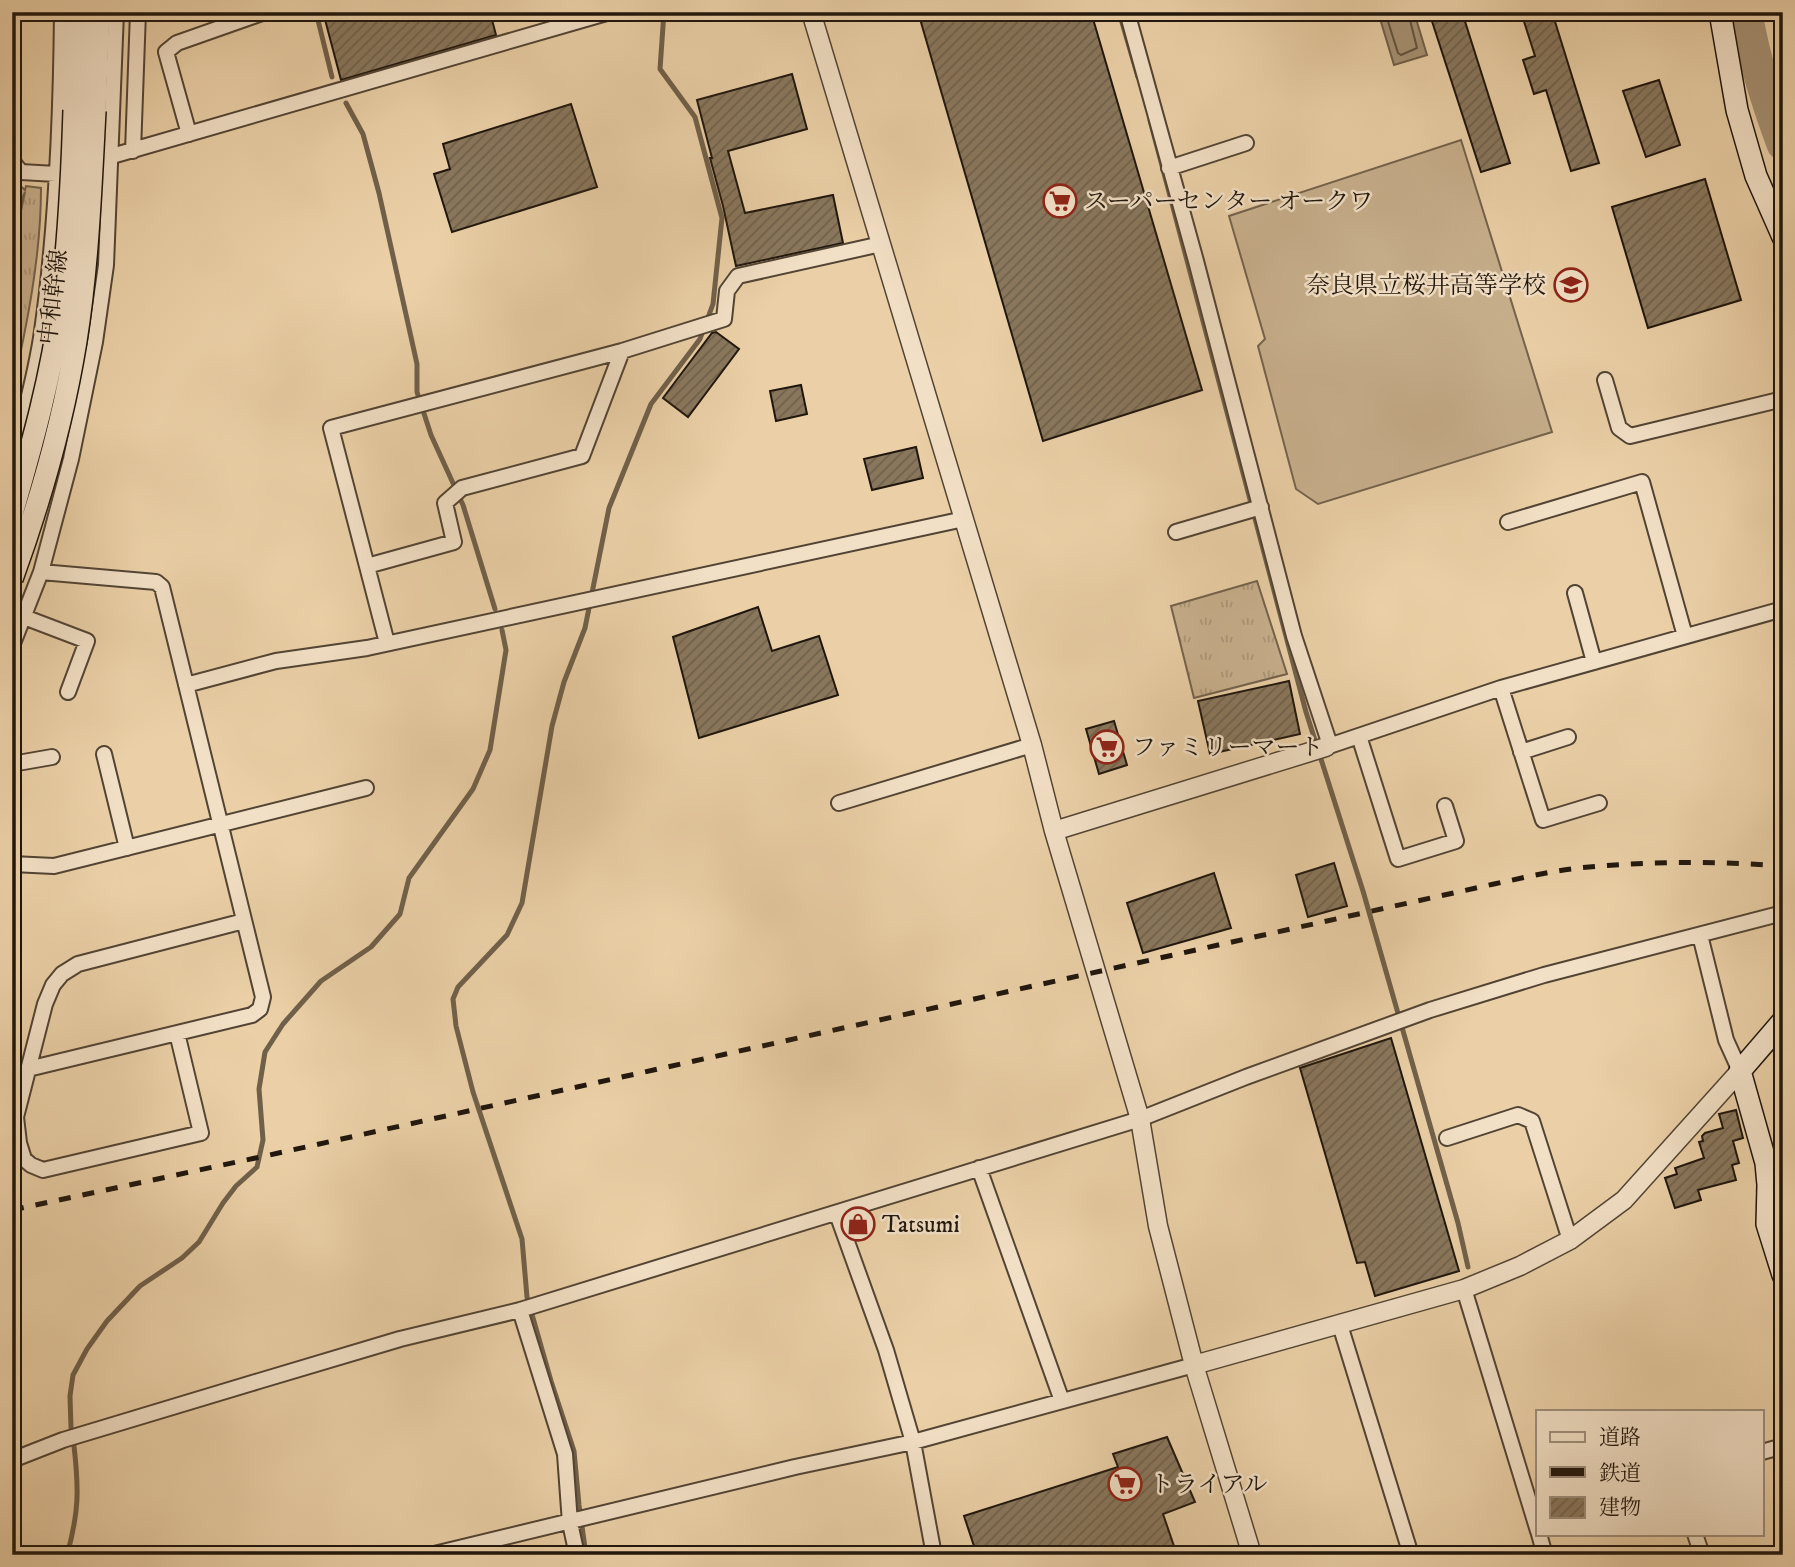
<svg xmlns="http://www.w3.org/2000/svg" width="1795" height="1567" viewBox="0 0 1795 1567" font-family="'IM FELL DW Pica','Noto Serif JP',serif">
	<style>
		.grass { fill: url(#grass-tufts); stroke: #74634d; stroke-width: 2 }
		.garden { fill: #c8b08d; stroke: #74634d; stroke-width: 2 }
		.water { fill: #a69173; stroke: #70604a; stroke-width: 2 }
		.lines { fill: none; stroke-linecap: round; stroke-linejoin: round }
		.shore { stroke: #625440; stroke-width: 2 }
		.stream { stroke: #70604a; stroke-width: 5 }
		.river { stroke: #a69173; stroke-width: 33 }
		.building { fill: url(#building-hatch); stroke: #1f160d; stroke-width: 2 }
		.minor-casing { stroke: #524434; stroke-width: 18 }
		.tertiary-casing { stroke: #524434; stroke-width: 21 }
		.secondary-casing { stroke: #1f160d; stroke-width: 24 }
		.minor { stroke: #f2e0c6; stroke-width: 14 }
		.tertiary { stroke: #f2e0c6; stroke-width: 18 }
		.secondary { stroke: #f2e0c6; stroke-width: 21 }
		.rail { stroke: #1f160d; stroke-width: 5; stroke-dasharray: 12 12; stroke-linecap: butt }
		.secondary-bridge-casing { stroke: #1f160d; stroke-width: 24; stroke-linecap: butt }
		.secondary-bridge { stroke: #f2e0c6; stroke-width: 21 }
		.labels { text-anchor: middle; stroke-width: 5; stroke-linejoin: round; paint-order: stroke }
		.poi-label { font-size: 24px; fill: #1f160d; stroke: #f2e0c6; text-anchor: start }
		.street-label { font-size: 24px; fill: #1f160d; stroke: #f2e0c6 }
	</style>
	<defs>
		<pattern id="grass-tufts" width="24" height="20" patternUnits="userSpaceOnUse" patternTransform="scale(1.75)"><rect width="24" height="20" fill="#c8b08d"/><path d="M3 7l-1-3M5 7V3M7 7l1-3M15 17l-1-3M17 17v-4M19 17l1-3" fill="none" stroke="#ab9778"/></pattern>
		<pattern id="building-hatch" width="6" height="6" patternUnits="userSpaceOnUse" patternTransform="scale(1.75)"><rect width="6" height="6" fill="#89775d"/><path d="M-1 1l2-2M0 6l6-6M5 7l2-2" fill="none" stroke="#6f614b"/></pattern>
	</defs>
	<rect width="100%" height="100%" fill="#ebd0a7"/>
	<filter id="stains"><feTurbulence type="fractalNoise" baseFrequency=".00286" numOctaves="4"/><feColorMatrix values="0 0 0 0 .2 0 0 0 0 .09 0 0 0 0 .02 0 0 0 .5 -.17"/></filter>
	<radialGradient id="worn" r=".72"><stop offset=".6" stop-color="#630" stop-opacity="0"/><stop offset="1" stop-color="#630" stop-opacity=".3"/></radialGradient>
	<path class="grass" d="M12 178 25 190 26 186 41 188C41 256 27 325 12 392V252L25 192 20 203 12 237Z
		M1257 581 1287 674 1194 698 1171 606Z"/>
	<path class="garden" d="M1461 140 1552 432 1318 504 1296 489 1258 346 1265 339 1229 216Z"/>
	<path class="water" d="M1378 12H1414L1427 55 1394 65Z"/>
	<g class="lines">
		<path class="shore" d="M1385 12 1398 53 1401 55 1417 48 1408 12"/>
		<path class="stream" d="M316 12 332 77
			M1119 12 1138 77
			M346 103 363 134 379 193 417 364V392L431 435 463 505 495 609
			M1150 120 1306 712 1363 891 1458 1223 1468 1267
			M71 1428 70 1396 73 1375 87 1349 107 1321 140 1286 182 1258 199 1242 223 1203 236 1186 257 1167 263 1140 259 1089 265 1052 283 1024 321 981 371 947 400 914 409 878 473 789 490 750 506 650 502 630
			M67 1555C79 1512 79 1490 74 1446
			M586 1555 579 1505 574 1451 551 1381 527 1297 522 1239 473 1092 456 1026 453 999 458 987 507 935 522 903 552 726 564 682 585 628 609 508 651 404 700 339 713 304 722 218 695 117 660 69 664 12"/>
		<path class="river" d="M1746 12C1753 58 1767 101 1783 144"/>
	</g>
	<path class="building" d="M323 12H490L496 35 341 80Z
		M918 12H1091L1202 390 1043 441Z
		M1429 12H1462L1510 163 1481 172Z
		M1521 12H1552L1599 163 1571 171 1546 90 1534 94 1523 60 1535 56Z
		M792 74 807 129 728 151 745 213 833 195 843 243 736 266 723 206 710 158H712L697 100Z
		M1659 80 1680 145 1646 157 1623 91Z
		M571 104 597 187 452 232 434 174 450 169 443 144Z
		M1705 179 1741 300 1648 328 1612 207Z
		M716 332 739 349 688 417 663 398 712 333Z
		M801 385 807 414 776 421 770 391Z
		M916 447 923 478 872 490 864 459Z
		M758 607 772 651 819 636 838 695 699 738 673 637Z
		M1289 681 1300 734 1210 754 1198 701Z
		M1114 721 1127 765 1099 774 1086 729Z
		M1334 863 1347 906 1308 917 1296 875Z
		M1214 873 1231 928 1143 953 1127 903Z
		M1391 1038 1459 1271 1375 1296 1365 1262 1357 1263 1300 1068Z
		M1736 1110 1743 1138 1733 1141 1739 1163 1732 1165 1736 1180 1698 1190 1701 1200 1675 1208 1665 1178 1677 1174 1675 1168 1704 1158 1699 1142 1703 1141 1702 1136 1705 1133 1723 1128 1719 1114Z
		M1167 1437 1195 1502 1163 1514 1177 1555H977L964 1516 1118 1467 1113 1454Z"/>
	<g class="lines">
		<defs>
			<path id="minor" d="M1127 12 1196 261 1294 636 1330 745
				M1779 12 1783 22
				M189 134 166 52 177 43 265 12
				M133 151 138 12
				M112 156 610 12
				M12 161 21 172 56 174
				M1169 168 1246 143
				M1605 380 1619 428 1630 436 1783 399
				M12 466C22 421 36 376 42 331 57 226 61 118 62 12
				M1508 522 1642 482 1685 636
				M1176 532 1261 507
				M367 566 454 542 445 503 462 488 582 456 622 351
				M1575 593 1594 662
				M24 617 87 641 68 692
				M387 643 331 428 622 351 724 319 727 291 738 276 881 244
				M12 646 41 572 71 459 95 342 106 265 116 12
				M186 685 276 661 367 648 964 519
				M1501 688 1543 820 1599 803
				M1359 736 1398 859 1456 841 1445 806
				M1326 747 1501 688 1783 609
				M1521 752 1568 737
				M104 754 127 848
				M12 764 52 757
				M839 803 1032 745
				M12 864 54 866 366 788
				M1700 935 1726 1040 1740 1071
				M177 1033 201 1133 43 1170 31 1165 24 1159 19 1143 16 1117 45 1004 53 985 62 974 78 964 244 921
				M28 1069 252 1015 260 1009 263 997 162 587 156 582 41 572
				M1447 1138 1518 1115 1532 1121 1570 1240
				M979 1168 1062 1401
				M837 1214 886 1350 913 1442 934 1555
				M1464 1289 1538 1531
				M520 1310 565 1454 570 1523 577 1555
				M1340 1325 1411 1555
				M1762 1452 1783 1446
				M12 1460 63 1440 259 1381 400 1339 520 1310 1140 1119 1246 1077 1430 1010 1544 975 1783 913
				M1539 1534 1545 1555
				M1695 1534 1702 1555
				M430 1555 795 1467 913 1442 1194 1365"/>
			<path id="tertiary" d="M811 12 1032 745 1054 831 1326 747
				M1054 831 1140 1119 1158 1226 1194 1365
				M1252 1555 1194 1365 1464 1289 1520 1266 1570 1240 1624 1200 1740 1071"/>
			<path id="secondary" d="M1720 12 1737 110 1756 176 1783 237
				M74 110 78 12
				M95 111 99 12
				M1783 1021 1740 1071 1766 1163 1768 1185 1767 1224 1783 1275"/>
		</defs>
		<use href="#minor" class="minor-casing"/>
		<use href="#tertiary" class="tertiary-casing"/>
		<use href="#secondary" class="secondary-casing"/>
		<use href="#minor" class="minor"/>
		<use href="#tertiary" class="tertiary"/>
		<use href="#secondary" class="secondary"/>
		<path class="rail" d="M12 1210 265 1156 1494 884C1522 878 1551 871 1579 868 1647 861 1715 861 1783 866"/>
		<defs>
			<path id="secondary-bridge" d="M12 514C32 445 52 374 61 302 69 238 72 174 74 110
				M12 579C40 502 63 422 76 341 88 266 91 188 95 111"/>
		</defs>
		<use href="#secondary-bridge" class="secondary-bridge-casing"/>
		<use href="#secondary-bridge" class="secondary-bridge"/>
	</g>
	<defs>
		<symbol id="supermarket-ring" viewBox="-11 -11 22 22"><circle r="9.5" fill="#f2e0c6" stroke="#8f2418" stroke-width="1.5"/><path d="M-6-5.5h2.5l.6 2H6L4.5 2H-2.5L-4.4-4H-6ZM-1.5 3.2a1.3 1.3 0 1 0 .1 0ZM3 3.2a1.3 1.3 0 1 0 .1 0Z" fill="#8f2418"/></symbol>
		<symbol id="school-ring" viewBox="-11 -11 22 22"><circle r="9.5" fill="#f2e0c6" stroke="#8f2418" stroke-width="1.5"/><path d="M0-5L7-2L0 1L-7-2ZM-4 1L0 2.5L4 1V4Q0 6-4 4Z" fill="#8f2418"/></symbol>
		<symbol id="shop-ring" viewBox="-11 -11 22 22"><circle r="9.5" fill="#f2e0c6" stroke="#8f2418" stroke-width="1.5"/><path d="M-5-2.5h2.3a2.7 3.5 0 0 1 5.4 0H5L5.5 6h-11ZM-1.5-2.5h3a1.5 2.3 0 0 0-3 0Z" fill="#8f2418"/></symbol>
	</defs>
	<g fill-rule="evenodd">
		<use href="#supermarket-ring" x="1041" y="182" width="38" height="38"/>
		<use href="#school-ring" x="1552" y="266" width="38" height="38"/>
		<use href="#supermarket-ring" x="1088" y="728" width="38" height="38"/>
		<use href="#shop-ring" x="839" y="1205" width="38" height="38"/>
		<use href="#supermarket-ring" x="1106" y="1465" width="38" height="38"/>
	</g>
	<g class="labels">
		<g class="poi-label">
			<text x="1084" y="209">スーパーセンター オークワ</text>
			<text x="1546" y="293" text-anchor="end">奈良県立桜井高等学校</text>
			<text x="1132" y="755">ファミリーマート</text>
			<text x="882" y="1232">Tatsumi</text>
			<text x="1150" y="1492">トライアル</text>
		</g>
		<g class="street-label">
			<text transform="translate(53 297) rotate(-83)" y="8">中和幹線</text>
		</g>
	</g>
	<rect width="1795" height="1567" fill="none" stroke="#ebd0a7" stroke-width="42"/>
	<rect x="14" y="14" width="1767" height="1539" fill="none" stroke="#1f160d" stroke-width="3.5"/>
	<rect x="21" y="21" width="1753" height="1525" fill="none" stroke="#1f160d" stroke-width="2"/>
	<rect x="1536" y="1410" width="228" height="126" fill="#f2e0c6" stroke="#9e8f7c" stroke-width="2"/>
	<rect x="1550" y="1432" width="35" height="10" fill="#f2e0c6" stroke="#9e8f7c" stroke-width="2"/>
	<text x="1599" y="1444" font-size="21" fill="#1f160d">道路</text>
	<rect x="1550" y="1467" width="35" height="10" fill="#1f160d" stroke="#9e8f7c" stroke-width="2"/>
	<text x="1599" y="1480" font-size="21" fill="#1f160d">鉄道</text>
	<rect x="1550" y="1497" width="35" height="21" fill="url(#building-hatch)" stroke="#9e8f7c" stroke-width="2"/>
	<text x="1599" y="1514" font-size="21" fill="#1f160d">建物</text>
	<rect width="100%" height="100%" filter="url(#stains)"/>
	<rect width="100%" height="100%" fill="url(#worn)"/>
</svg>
